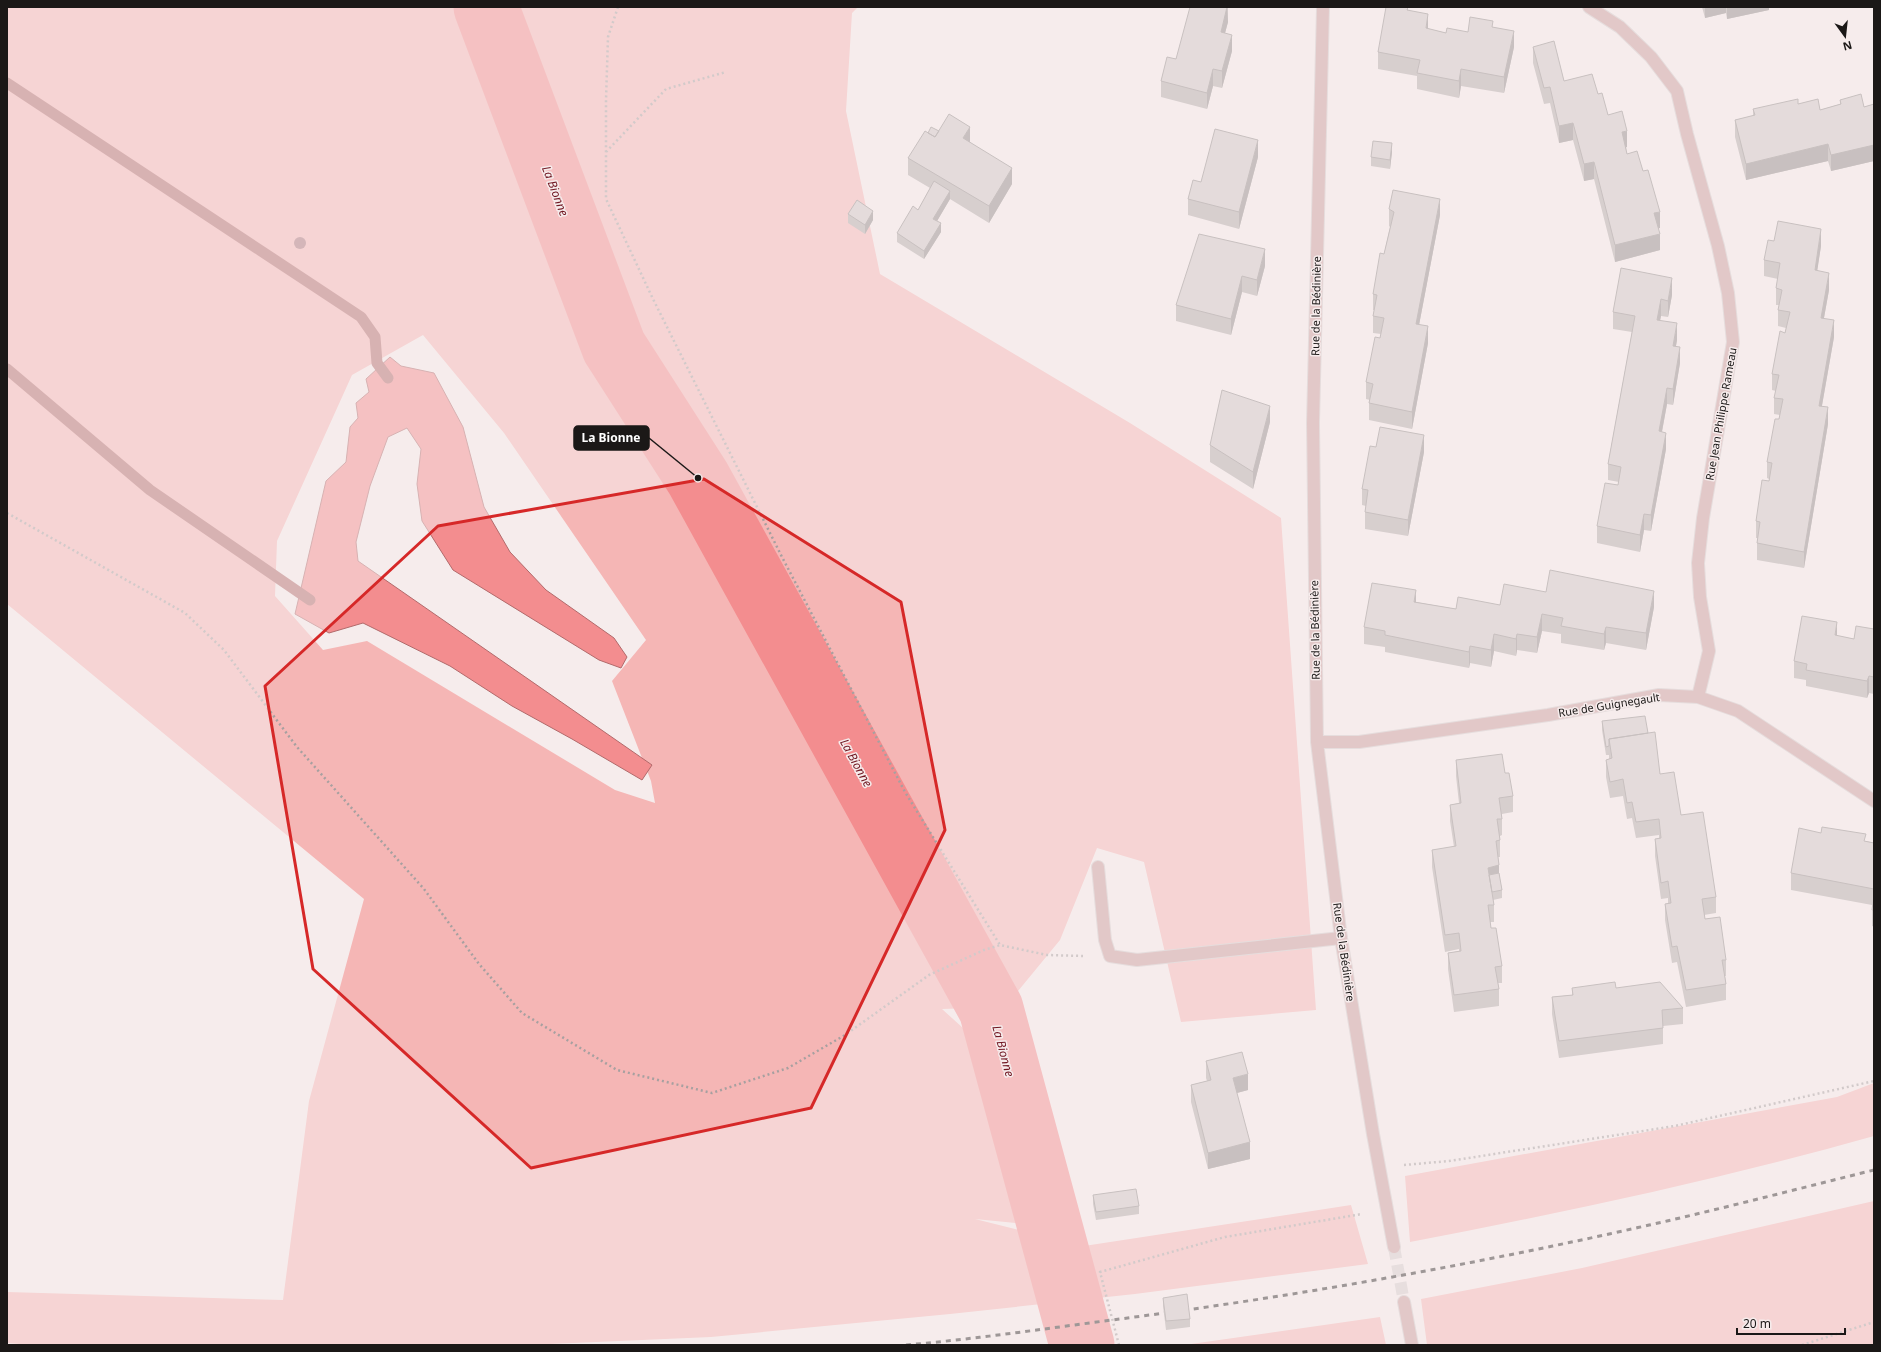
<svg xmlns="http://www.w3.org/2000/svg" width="1881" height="1352" viewBox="0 0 1881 1352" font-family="'Noto Sans',sans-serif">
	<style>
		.green { fill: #f5b6b5; fill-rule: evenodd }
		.water { fill: #f38d8f; stroke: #b26a6b }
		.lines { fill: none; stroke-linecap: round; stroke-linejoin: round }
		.stream { stroke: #b26a6b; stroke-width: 11 }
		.river { stroke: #f38d8f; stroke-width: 65 }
		.minor-tunnel { stroke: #d5cccc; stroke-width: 12; stroke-dasharray: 12 6; stroke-linecap: butt }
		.service-casing { stroke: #d3caca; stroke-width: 14 }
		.minor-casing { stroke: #d3caca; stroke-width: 14 }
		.path { stroke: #a7a0a0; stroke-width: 2.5; stroke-dasharray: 2 3; stroke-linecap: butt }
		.service { stroke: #cb9c9c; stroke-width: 12 }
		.minor { stroke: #cb9c9c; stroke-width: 12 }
		.rail { stroke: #34302f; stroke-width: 3; stroke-dasharray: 5 5; stroke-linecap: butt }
		.tree { fill: #aa747b }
		.wall { fill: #b2aaa9 }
		.shaded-wall { fill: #918b8a }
		.building { fill: #cfc6c5; stroke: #918b8a }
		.marked { fill: none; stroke: #d62828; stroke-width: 3; stroke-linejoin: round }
		.labels { text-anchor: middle; stroke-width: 3; stroke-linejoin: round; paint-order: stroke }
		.street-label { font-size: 11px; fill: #1b1817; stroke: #f6ecec }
		.water-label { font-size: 12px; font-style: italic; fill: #711722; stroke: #f6ecec }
		.leader { fill: none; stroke: #1b1817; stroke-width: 1.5 }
		.callout-dot { fill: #1b1817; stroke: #f6ecec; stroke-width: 1.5 }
		.callout { fill: #1b1817; stroke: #1b1817; stroke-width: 1.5 }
		.callout-label { font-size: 12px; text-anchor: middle; font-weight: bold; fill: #fff }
	</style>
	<rect width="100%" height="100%" fill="#f6ecec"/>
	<path class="green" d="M7 7H858L852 13 846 111 880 274 1130 423 1281 518 1316 1010 1181 1022 1144 862 1097 848 1060 940 1005 1007 942 1009 995 1057 1045 1226 975 1219 1084 1246 1351 1205 1368 1264 1135 1294 950 1314 711 1337 527 1345H31L7 1343V1292L283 1300 309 1101 364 899 7 604ZM423 335 504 433 646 640 612 681 651 781 655 803 615 790 367 641 323 650 275 596 277 541 352 375Z
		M1874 1083V1136C1721 1179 1566 1212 1410 1242L1405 1176 1837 1097Z
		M1874 1201V1345H1427L1421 1299 1582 1268Z
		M1380 1317 1386 1345H1184Z"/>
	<path class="water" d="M390 357 401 366 434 373 463 427 484 507 510 552 546 590 614 638 627 657 621 668 599 660 453 570 422 521 417 484 421 449 407 428 388 437 370 486 356 542 358 561 652 765 642 780 572 739 512 706 450 666 363 623 329 633 295 614 326 481 346 462 350 427 358 418 356 403 369 392 366 379Z"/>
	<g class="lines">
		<path class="stream" d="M7 83 361 317 375 337 377 363 388 378
			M7 369 150 490 310 600"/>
		<path class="river" d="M486 7 614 347 698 478 991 1009 1082 1345"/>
		<path class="minor-tunnel" d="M1394 1247 1404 1302"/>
		<defs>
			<path id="service" d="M1098 867 1105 940 1110 956 1137 960 1341 938"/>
			<path id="minor" d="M1323 7 1313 423 1317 742 1341 938 1373 1134 1394 1247
				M1589 7 1620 27 1651 57 1677 91 1687 134 1718 246 1728 293 1733 342 1703 518 1698 563 1700 597 1709 651 1698 697
				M1317 742H1359L1548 715 1659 695 1698 697 1738 711 1874 801
				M1404 1302 1412 1345"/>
		</defs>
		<use href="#service" class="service-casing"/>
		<use href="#minor" class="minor-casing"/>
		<path class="path" d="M618 7 608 37 606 100V199L653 299 782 557 905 792 1000 945
			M606 152 666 89 726 72
			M7 513 185 613 224 650 297 747 424 889 479 964 522 1013 617 1070 712 1093 788 1068 845 1035 929 975 984 950 1000 945 1047 955 1083 956
			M1404 1165 1449 1161 1675 1126 1874 1081
			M1119 1345 1100 1272 1225 1237 1362 1214
			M1802 1345 1874 1322"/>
		<use href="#service" class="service"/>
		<use href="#minor" class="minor"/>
		<path class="rail" d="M906 1345C975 1339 1043 1329 1112 1320 1299 1296 1484 1263 1667 1221 1736 1205 1805 1187 1874 1170"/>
	</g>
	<circle class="tree" cx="300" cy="243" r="6"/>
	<path class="wall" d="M1228 7V22L1225 33 1232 51 1222 88 1213 86 1207 109 1161 97V81L1176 59Z
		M1408 7V10L1428 29 1446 33 1468 32 1493 28 1514 47 1504 93 1461 86 1459 98 1417 89V76L1378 69V52Z
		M1702 7H1769V10L1727 19 1726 13 1705 18Z
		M1533 47 1564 81 1598 94 1608 115 1627 147H1626L1627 154 1660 228H1658L1660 250 1615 262 1594 179 1584 181 1573 140 1559 143 1550 103 1544 104 1533 63Z
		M1840 100 1864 107 1874 104V161L1831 171 1828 161 1746 180 1735 137V120L1753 116V109L1798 104 1820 110 1840 104Z
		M939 131 970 142 1012 184 989 223 950 199 937 221 941 232 924 259 897 242V233L918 210 930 188 908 175V158L928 133Z
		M1392 152 1390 169 1371 166V157Z
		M1258 157 1239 229 1188 215V199L1201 182Z
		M1389 209 1440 215 1419 325 1428 343 1412 429 1369 420V403L1370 400 1366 399V382L1381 334 1373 333V316L1374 310H1373V294L1384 254 1390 227 1389 226Z
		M848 214 873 220 865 234 848 223Z
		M1774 241 1821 246 1817 270 1829 290 1824 318 1834 337 1822 406 1828 424 1804 568 1757 560V543L1758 538H1756V521L1769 481V479L1767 478V462L1780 415 1774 414V398L1776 391 1772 390V374L1785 333 1786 328 1778 326V310L1779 305H1776V288L1778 279 1764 276V260Z
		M1265 266 1257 296 1242 292 1231 335 1176 321V305Z
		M1672 295 1668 317 1661 316 1660 320 1677 340 1676 346 1680 363 1673 405 1667 404 1662 432 1666 449 1651 531 1644 530 1640 552 1597 543V526L1618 485 1619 482 1608 480V464L1632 332 1613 329V312Z
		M1270 422 1253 489 1210 462V445Z
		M1376 447 1424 452 1408 536 1365 529V512L1366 506 1362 505V489Z
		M1546 592 1654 607 1646 650 1606 643 1604 650 1561 643V634L1542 631 1537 653 1517 650 1516 656 1494 651 1491 667 1470 663 1469 668 1385 652V647L1364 644V627L1416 602 1456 609 1500 605Z
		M1874 629V694L1869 693 1867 698 1806 686V680L1794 678V661L1837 636 1854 639Z
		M1602 721 1648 733 1660 774 1681 815 1716 897V913L1704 915 1705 919 1726 960V976H1725L1726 984V1000L1686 1007 1677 962 1672 963 1665 920V904L1668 903V898L1661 899 1655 856V839H1659V835L1636 838 1632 818 1627 819 1623 796 1610 798 1606 777V760L1609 759V755H1606L1602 730Z
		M1456 760 1505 773 1513 796V812L1502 814V835L1500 836V857H1498L1499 873 1502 890V898L1493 900 1494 905V922H1490L1491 928 1502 966V983H1498L1499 989V1006L1454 1012 1448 969V953L1459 951V949L1445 952 1432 867V850L1454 847 1450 821V805L1459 803 1456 776Z
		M1866 841 1874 843V927L1872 926V905L1791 890V873Z
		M1572 988H1616L1683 1008V1024L1663 1026V1044L1559 1058 1552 1014V997L1572 995Z
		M1206 1061 1248 1090 1237 1093 1250 1159 1208 1169 1191 1102V1085L1207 1081 1206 1078Z
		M1093 1195 1139 1206V1214L1096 1220 1093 1204Z
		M1163 1298 1190 1319V1327L1166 1330 1163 1306Z"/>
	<path class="shaded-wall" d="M1227 7 1228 22 1221 48V32Z
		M1705 7H1726V13L1705 18Z
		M1727 7H1769V10L1727 19Z
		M1428 14V31L1426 28Z
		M1514 31V47L1504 93V77Z
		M1232 35V51L1222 88V71Z
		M1213 69V86L1207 109V93Z
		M1461 69V86L1459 98V81Z
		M1573 123V140L1559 143V126Z
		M970 127V144L963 138Z
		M1627 131V147L1622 149V132Z
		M1258 140V157L1239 229V212Z
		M1392 143V152L1390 169V160Z
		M1828 144V161L1746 180V164Z
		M1874 144V161L1831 171V155Z
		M1594 162V179L1584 181V164Z
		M1012 168V184L989 223V206Z
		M950 191V199L933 228V219Z
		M1440 199V215L1416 341V324Z
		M873 211V220L865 234V225Z
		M1660 212V228L1654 230V213Z
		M941 223V232L924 259V251Z
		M1821 229V246L1815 286V270Z
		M1660 234V250L1615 262V245Z
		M1265 249V266L1257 296V280Z
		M1829 273V290L1821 334V318Z
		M1242 276V292L1231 335V319Z
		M1672 278V295L1668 317V301Z
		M1661 299V316L1657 336V320Z
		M1834 320V337L1819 422V406Z
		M1677 323V340L1673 362V346Z
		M1428 326V343L1412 429V412Z
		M1680 347V363L1673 405V389Z
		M1667 388V404L1659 447V431Z
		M1270 406V422L1253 489V472Z
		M1828 407V424L1804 568V552Z
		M1666 433V449L1651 531V515Z
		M1424 435V452L1408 536V520Z
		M1644 514V530L1640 552V535Z
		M1416 590V607L1414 602Z
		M1654 591V607L1646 650V633Z
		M1542 614V631L1537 653V637Z
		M1837 622V639L1835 635Z
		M1606 627V643L1604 650V634Z
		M1494 634V651L1491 667V650Z
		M1517 634V650L1516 656V639Z
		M1470 646V663L1469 668V652Z
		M1869 676V693L1867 698V681Z
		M1499 865V882L1489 884 1488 868Z
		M1248 1074V1090L1233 1094V1078Z
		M1250 1142V1159L1208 1169V1153Z"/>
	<path class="building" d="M1190 7H1227L1221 32 1232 35 1222 71 1213 69 1207 93 1161 81 1167 57 1176 59Z
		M1386 7H1408L1407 10 1428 14 1426 28 1446 33 1447 28 1468 32 1470 17 1493 21 1492 27 1514 31 1504 77 1461 69 1459 81 1417 73 1420 60 1378 52Z
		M1554 41 1564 81 1592 74 1598 94 1602 93 1608 115 1622 111 1627 131 1622 132 1627 154 1637 151 1643 171 1648 170 1660 212 1654 213 1660 234 1615 245 1594 162 1584 164 1573 123 1559 126 1550 87 1544 88 1533 47Z
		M1861 94 1864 107 1874 104V145L1831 155 1828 144 1746 164 1735 120 1755 115 1753 109 1798 99V104L1818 99 1820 110 1841 104 1840 100Z
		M949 114 970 127 963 138 1012 168 989 206 908 158 925 131 935 137Z
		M931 127 939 131 935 137 928 133Z
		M1215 129 1258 140 1239 212 1188 199 1193 180 1201 182Z
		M1373 141 1392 143 1390 160 1371 157Z
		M934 181 950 191 933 219 941 223 924 251 897 233 913 206 918 210Z
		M1393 190 1440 199 1416 324 1428 326 1412 412 1369 403 1373 384 1366 382 1375 337 1380 338 1384 318 1373 316 1377 295 1373 294 1380 253 1384 254 1394 212 1389 209Z
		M857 200 873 211 865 225 848 214Z
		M1778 221 1821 229 1815 270 1829 273 1821 318 1834 320 1819 406 1828 407 1804 552 1757 543 1760 522 1756 521 1762 480 1769 481 1772 463 1767 462 1775 419H1779L1783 399 1774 398 1779 375 1772 374 1780 331 1785 333 1790 312 1778 310 1782 290 1776 288 1780 263 1764 260 1768 240 1774 241Z
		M1199 234 1265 249 1257 280 1242 276 1231 319 1176 305Z
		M1621 268 1672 278 1668 301 1661 299 1657 320 1677 323 1673 346 1680 347 1673 389 1667 388 1659 431 1666 433 1651 515 1644 514 1640 535 1597 526 1605 483 1618 485 1621 467 1608 464 1635 316 1613 312Z
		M1222 390 1270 406 1253 472 1210 445Z
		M1380 427 1424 435 1408 520 1365 512 1368 490 1362 489 1370 446 1376 447Z
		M1550 570 1654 591 1646 633 1606 627 1604 634 1561 626 1563 618 1542 614 1537 637 1517 634 1516 639 1494 634 1491 650 1470 646 1469 652 1385 635V631L1364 627 1372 583 1416 590 1414 602 1456 609 1458 597 1500 605 1504 584 1546 592Z
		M1802 616 1837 622 1835 635 1854 639 1856 626 1874 629V677L1869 676 1867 681 1806 670 1807 664 1794 661Z
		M1645 716 1648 733 1609 739V746L1606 747 1602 721Z
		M1655 732 1660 774 1674 772 1681 815 1703 812 1716 897 1702 899 1705 919 1720 917 1726 960H1722L1726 984 1686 990 1677 946 1672 947 1665 904 1671 903 1668 881 1661 883 1655 839 1661 838 1659 819 1636 822 1632 802 1627 803 1623 779 1610 782 1606 760 1612 758 1609 739Z
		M1502 754 1505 773H1509L1513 796 1499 798 1502 819H1497L1500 840 1496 841 1499 865 1488 868 1494 905H1488L1491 928H1496L1502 966 1495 967 1499 989 1454 995 1448 953 1461 951 1459 933 1445 935 1432 850 1456 846 1450 805 1461 803 1456 760Z
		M1822 827 1866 834 1864 841 1874 843V889L1791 873 1799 828 1821 833Z
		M1499 873 1502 890 1492 892 1489 875Z
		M1874 895V910H1872Z
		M1615 982 1616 988 1660 982 1683 1008 1662 1010 1663 1028 1559 1041 1552 997 1573 995 1572 988Z
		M1242 1052 1248 1074 1233 1078 1250 1142 1208 1153 1191 1085 1211 1080 1206 1061Z
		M1136 1189 1139 1206 1096 1212 1093 1195Z
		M1187 1294 1190 1319 1166 1321 1163 1298Z"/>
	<path d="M0 0H1881V1352H0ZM704 479 901 602 945 830 811 1108 531 1168 313 969 265 686 438 526Z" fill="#f6ecec" fill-opacity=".55" fill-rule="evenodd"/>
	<path class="marked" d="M704 479 901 602 945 830 811 1108 531 1168 313 969 265 686 438 526Z"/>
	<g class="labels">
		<g class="street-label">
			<text transform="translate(1316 306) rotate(-89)" y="4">Rue de la Bédinière</text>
			<text transform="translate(1721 414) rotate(-80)" y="4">Rue Jean Philippe Rameau</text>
			<text transform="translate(1315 630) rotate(-91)" y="4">Rue de la Bédinière</text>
			<text transform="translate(1609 705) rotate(-9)" y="4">Rue de Guignegault</text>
			<text transform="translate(1344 952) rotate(82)" y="4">Rue de la Bédinière</text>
		</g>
		<g class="water-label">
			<text transform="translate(555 191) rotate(69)" y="4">La Bionne</text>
			<text transform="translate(856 763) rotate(61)" y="4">La Bionne</text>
			<text transform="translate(1003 1051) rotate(75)" y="4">La Bionne</text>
		</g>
	</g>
	<path class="leader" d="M698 478L649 438"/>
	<circle class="callout-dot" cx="698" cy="478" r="4"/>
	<rect class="callout" x="574" y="426" width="75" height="24" rx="4"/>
	<g class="callout-label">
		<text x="611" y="442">La Bionne</text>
	</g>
	<rect width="1881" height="1352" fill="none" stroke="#1b1817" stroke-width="16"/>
	<g transform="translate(1845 36) rotate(165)" stroke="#f6ecec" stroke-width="3" paint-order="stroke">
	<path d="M0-3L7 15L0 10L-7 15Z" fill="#1b1817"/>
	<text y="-6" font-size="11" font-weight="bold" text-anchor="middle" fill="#1b1817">N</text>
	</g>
	<path d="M1737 1328v6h108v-6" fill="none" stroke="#1b1817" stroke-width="2"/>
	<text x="1743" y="1328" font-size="12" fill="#1b1817" stroke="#f6ecec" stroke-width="3" paint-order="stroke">20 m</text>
</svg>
